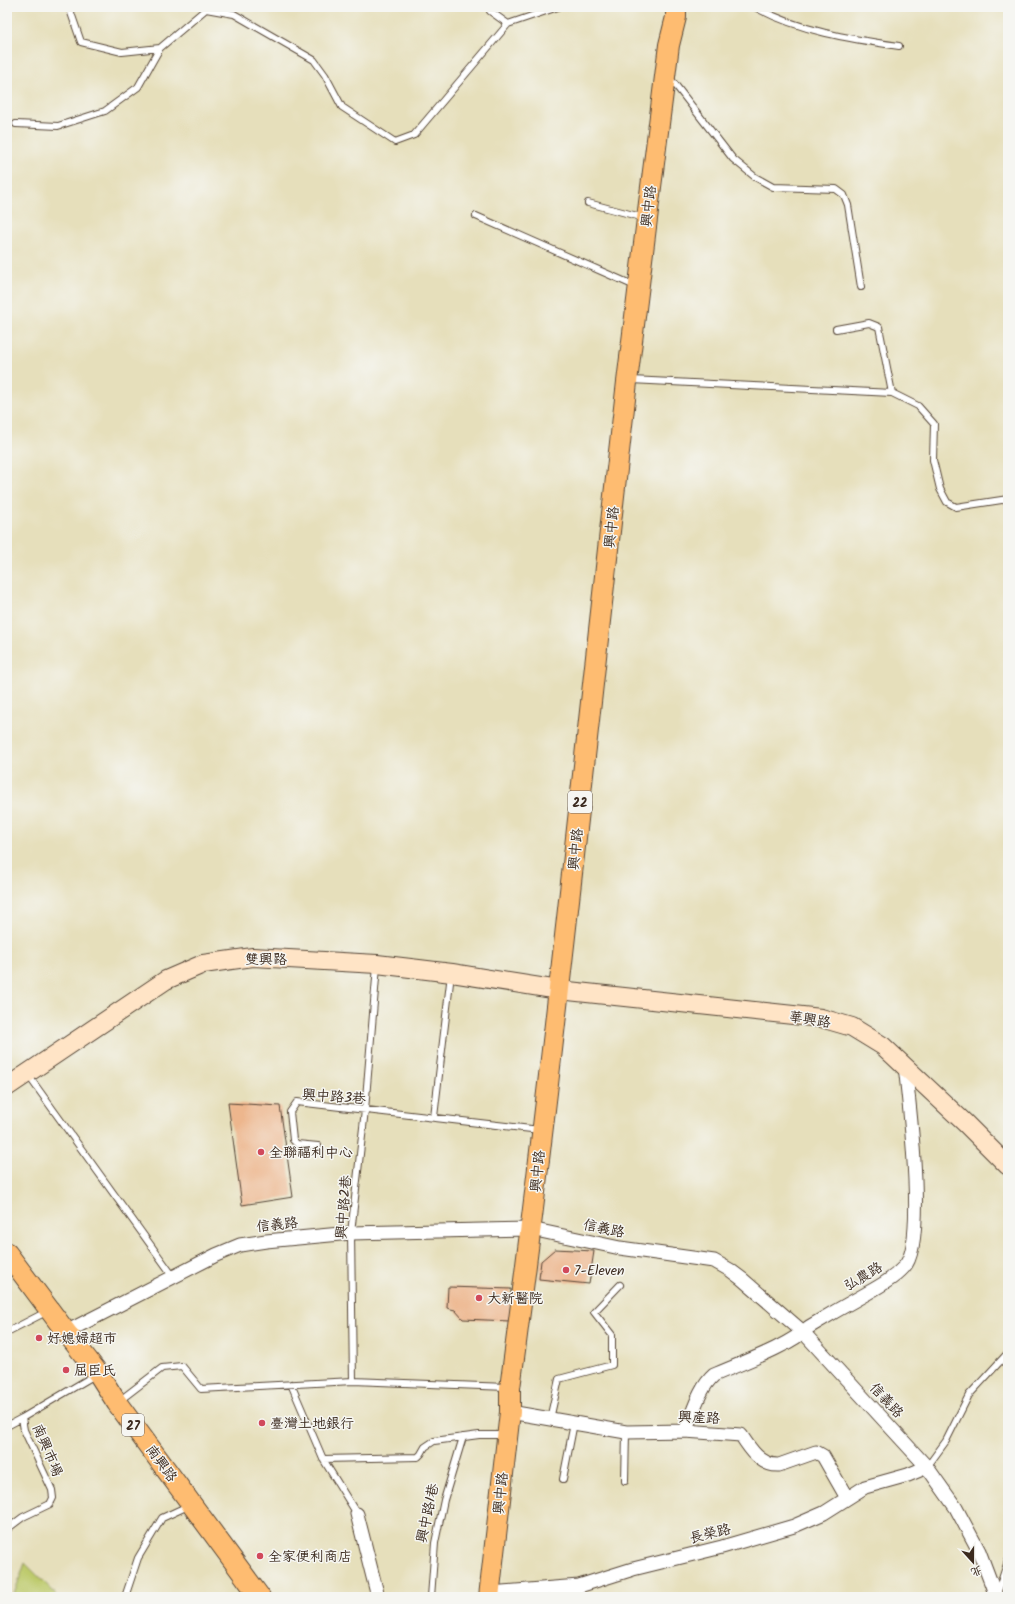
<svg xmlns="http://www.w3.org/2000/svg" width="1015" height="1604" viewBox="0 0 1015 1604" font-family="Kalam,'LXGW WenKai TC',sans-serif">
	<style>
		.green { fill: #bdca6c; stroke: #7c7a45 }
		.building { fill: #edb68d }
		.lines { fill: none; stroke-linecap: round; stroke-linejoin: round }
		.service-casing { stroke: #554536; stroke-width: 8 }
		.minor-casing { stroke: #554536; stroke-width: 15 }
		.secondary-casing { stroke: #554536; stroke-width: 20 }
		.primary-casing { stroke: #554536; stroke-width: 22 }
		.service { stroke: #fff; stroke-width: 6 }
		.minor { stroke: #fff; stroke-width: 13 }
		.secondary { stroke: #ffe4c6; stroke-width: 18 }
		.primary { stroke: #febc71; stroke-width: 20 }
		.poi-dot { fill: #d1495b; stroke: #f6f6f2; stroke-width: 1.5 }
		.labels { text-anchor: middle; stroke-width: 3; stroke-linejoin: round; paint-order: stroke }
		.shield { fill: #f6f6f2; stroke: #73675e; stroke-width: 1 }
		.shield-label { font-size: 13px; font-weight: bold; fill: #3b2a1e }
		.street-label { font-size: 14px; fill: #3b2a1e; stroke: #f6f6f2 }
		.poi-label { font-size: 14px; fill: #3b2a1e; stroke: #f6f6f2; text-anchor: start }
	</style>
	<rect width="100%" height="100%" fill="#f6f6f2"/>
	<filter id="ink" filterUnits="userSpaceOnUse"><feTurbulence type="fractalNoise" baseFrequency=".025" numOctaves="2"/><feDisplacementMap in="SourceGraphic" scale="8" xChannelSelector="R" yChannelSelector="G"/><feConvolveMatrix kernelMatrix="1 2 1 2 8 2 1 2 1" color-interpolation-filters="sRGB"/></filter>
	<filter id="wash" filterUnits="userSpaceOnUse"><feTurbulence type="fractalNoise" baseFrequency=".012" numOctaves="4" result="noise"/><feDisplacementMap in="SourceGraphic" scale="16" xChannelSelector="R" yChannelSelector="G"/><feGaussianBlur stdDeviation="0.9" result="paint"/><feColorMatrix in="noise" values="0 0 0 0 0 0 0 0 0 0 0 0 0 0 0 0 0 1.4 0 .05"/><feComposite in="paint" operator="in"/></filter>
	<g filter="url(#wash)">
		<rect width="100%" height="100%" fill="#e6dfbb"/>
		<path class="green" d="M25 1563 53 1591 57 1597H13Z"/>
		<g id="blocks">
			<path class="building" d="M228 1103 280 1106 293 1197 242 1205Z
				M555 1249 594 1251 589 1284 539 1279 541 1261Z
				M448 1287 511 1289 510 1321 463 1319 455 1310 447 1308Z"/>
		</g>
	</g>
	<g filter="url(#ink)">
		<use href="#blocks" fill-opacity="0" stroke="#554536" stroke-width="1"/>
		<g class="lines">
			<defs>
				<path id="service" d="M69 7 81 42 122 52 160 48 206 9 234 14 314 60 325 75 342 107 395 142 414 135 508 24
					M491 7 490 11 508 24 558 7
					M755 7C799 31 850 39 899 46
					M670 78 733 159 755 177 773 187 836 189 844 195 848 205 861 287
					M16 124 58 126 105 111 138 87 160 48
					M588 203 645 218
					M476 216 635 286
					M836 329 869 323 879 327 892 393
					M631 380 892 393 918 406 934 424 933 460 940 489 947 502 956 507 1008 499
					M28 1075 173 1276
					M434 1117 451 974
					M318 1146 297 1144 293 1140 290 1112 297 1102 540 1130
					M7 1332 48 1311
					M353 1381 351 1233 365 1110 377 966
					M291 1384 323 1459 357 1514
					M119 1401 162 1368 182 1366 201 1389 353 1381 507 1387
					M550 1419 559 1379 612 1365V1335L594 1312 620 1285
					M7 1426 22 1418
					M323 1459 418 1457 421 1454 425 1447 434 1441 479 1435H505
					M927 1467 946 1441 969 1395 1006 1355
					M563 1479 574 1423
					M625 1481 626 1432
					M7 1529 23 1517 50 1504 53 1498 52 1490 24 1430 22 1418 95 1375
					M997 1594 1008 1561
					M125 1597 138 1558 162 1518 188 1506
					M431 1597 435 1543 444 1500 463 1437"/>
				<path id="minor" d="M66 1332 216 1255 240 1245 266 1241 351 1233 531 1229 620 1248 714 1261 730 1270 742 1279 803 1332 927 1467 956 1508 979 1551 996 1596
					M510 1412 626 1432 685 1431 741 1435C750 1449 761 1466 779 1465L816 1452 823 1456 847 1498
					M685 1431C693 1413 699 1388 714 1375 741 1363 788 1347 809 1327 827 1316 846 1305 864 1295 878 1287 893 1279 904 1267 927 1244 909 1102 905 1066
					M357 1514 378 1597
					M489 1593 579 1586 633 1569 722 1547 794 1526 824 1513 865 1487 908 1475 927 1467"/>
				<path id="secondary" d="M7 1087 166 980 203 964 253 957 377 964 452 973 559 990 821 1018 852 1027 883 1046 965 1123 1008 1166"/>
				<path id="primary" d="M7 1253 66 1332 98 1373 117 1403 260 1597
					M489 1597 510 1412V1388C555 1053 588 717 627 382 640 270 655 157 669 45L676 17V7"/>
			</defs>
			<use href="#service" class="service-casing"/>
			<use href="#minor" class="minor-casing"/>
			<use href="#secondary" class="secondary-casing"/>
			<use href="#primary" class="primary-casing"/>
			<use href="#service" class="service"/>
			<use href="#minor" class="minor"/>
			<use href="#secondary" class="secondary"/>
			<use href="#primary" class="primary"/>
		</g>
	</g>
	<g class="poi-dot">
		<circle cx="261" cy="1152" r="4"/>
		<circle cx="566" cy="1270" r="4"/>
		<circle cx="479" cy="1298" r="4"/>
		<circle cx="39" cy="1338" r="4"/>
		<circle cx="66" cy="1370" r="4"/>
		<circle cx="262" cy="1423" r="4"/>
		<circle cx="260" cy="1556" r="4"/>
	</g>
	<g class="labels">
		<g class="shield">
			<rect x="568" y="791" width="24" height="22" rx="3"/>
			<rect x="122" y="1414" width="22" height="22" rx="3"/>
		</g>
		<g class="shield-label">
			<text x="580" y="807">22</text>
			<text x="133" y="1430">27</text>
		</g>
		<g class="street-label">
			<text transform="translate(648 206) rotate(-83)" y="5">興中路</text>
			<text transform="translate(611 527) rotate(-84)" y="5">興中路</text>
			<text transform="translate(575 849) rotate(-84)" y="5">興中路</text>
			<text x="266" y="964">雙興路</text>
			<text transform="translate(810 1019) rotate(9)" y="5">華興路</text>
			<text transform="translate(334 1096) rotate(4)" y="5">興中路3巷</text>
			<text transform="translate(537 1171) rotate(-84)" y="5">興中路</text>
			<text transform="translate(343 1207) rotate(-85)" y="5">興中路2巷</text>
			<text transform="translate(277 1224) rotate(-6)" y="5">信義路</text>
			<text transform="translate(604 1228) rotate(12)" y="5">信義路</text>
			<text transform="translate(863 1276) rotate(-31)" y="5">弘農路</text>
			<text transform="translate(887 1400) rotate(47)" y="5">信義路</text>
			<text transform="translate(699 1417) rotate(3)" y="5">興產路</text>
			<text transform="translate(48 1450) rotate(67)" y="5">南興市場</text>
			<text transform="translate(162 1463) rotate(54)" y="5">南興路</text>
			<text transform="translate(500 1493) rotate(-84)" y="5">興中路</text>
			<text transform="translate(427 1513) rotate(-78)" y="5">興中路1巷</text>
			<text transform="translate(710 1533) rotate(-14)" y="5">長榮路</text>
		</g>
		<g class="poi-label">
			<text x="269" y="1157">全聯福利中心</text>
			<text x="574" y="1275">7-Eleven</text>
			<text x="487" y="1303">大新醫院</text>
			<text x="47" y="1343">好媳婦超市</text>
			<text x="74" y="1375">屈臣氏</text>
			<text x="270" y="1428">臺灣土地銀行</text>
			<text x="268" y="1561">全家便利商店</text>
		</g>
	</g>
	<rect width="1015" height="1604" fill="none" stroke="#f6f6f2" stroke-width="24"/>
	<g transform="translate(973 1562) rotate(159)" stroke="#f6f6f2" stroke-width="3" paint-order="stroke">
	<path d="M0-3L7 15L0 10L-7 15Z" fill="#3b2a1e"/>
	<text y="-6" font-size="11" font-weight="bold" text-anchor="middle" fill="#3b2a1e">北</text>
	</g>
</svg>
